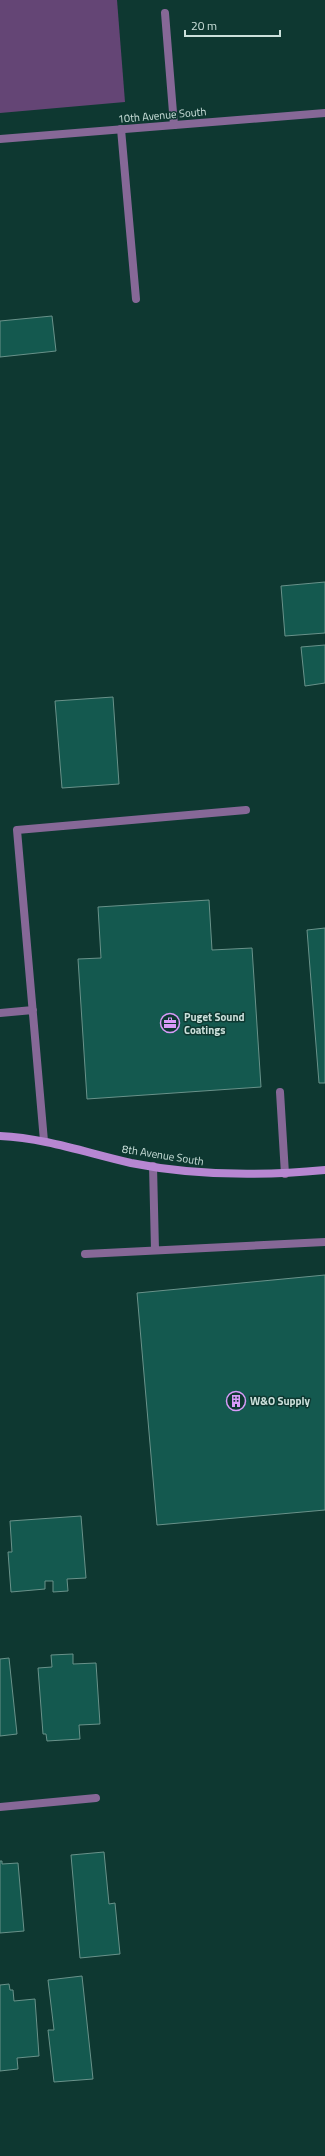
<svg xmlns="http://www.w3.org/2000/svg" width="325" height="2156" viewBox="0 0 325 2156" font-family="'Titillium Web',sans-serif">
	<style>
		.green { fill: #644575 }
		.building { fill: #14594f; stroke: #69928a }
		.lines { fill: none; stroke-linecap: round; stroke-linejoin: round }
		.lane { stroke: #866897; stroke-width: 8 }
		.street { stroke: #866897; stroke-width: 8 }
		.secondary { stroke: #b787d2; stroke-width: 8 }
		.labels { text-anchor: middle; stroke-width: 3; stroke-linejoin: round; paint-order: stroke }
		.street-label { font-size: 11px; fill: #cbe0db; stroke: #0e3831 }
		.poi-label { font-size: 11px; font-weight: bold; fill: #cbe0db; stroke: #0e3831; text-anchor: start }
	</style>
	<rect width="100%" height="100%" fill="#0e3831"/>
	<path class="green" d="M0 0H117L125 102 0 113Z"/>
	<path class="building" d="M52 316 56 351 0 357V321Z
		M325 582V633L285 636 281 586Z
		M325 645V683L305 686 301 647Z
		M113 697 119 784 62 788 55 701Z
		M209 900 212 950 252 948 261 1087 87 1099 78 959 101 958 98 907Z
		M325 928V1083H319L307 930Z
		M325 1275V1510L157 1525 137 1293Z
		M81 1516 86 1578 67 1579 68 1591 53 1592V1581H45V1589L11 1592 8 1552H12L10 1521Z
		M73 1654V1664L96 1663 100 1724 79 1725 80 1739 47 1741 46 1734H43L38 1668 52 1667 51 1655Z
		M9 1658 17 1734 0 1736V1659Z
		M104 1852 109 1904 115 1903 120 1954 80 1958 71 1855Z
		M0 1861H2V1864L18 1863 24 1931 0 1933Z
		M82 1976 93 2079 54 2082 48 2030H54L48 1980Z
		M9 1984 10 1990H13L14 2001 35 1999 39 2056 17 2058 18 2069 0 2071V1985Z"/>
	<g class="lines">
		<path class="lane" d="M165 13 174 125
			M121 129 136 299
			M0 1013 33 1010
			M280 1092 285 1174
			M44 1141 17 830 246 810
			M153 1166 155 1250
			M85 1254 325 1242"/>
		<path class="street" d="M0 139 325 113
			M0 1807 96 1798"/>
		<path class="secondary" d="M0 1136C45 1138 87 1153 131 1163 195 1176 261 1176 325 1170"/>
	</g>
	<defs>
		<symbol id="office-ring" viewBox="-11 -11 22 22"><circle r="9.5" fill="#0e3831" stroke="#d89bf8" stroke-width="1.5"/><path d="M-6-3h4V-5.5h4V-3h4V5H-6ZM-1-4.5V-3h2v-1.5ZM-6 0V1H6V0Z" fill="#d89bf8"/></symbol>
		<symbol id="building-ring" viewBox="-11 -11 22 22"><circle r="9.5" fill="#0e3831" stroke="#d89bf8" stroke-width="1.5"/><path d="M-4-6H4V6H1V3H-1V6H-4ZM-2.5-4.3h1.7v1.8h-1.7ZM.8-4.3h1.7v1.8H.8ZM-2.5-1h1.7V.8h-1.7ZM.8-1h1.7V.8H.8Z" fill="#d89bf8"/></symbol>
	</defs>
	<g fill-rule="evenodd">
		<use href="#office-ring" x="159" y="1012" width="22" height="22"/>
		<use href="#building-ring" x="225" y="1390" width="22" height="22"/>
	</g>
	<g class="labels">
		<g class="street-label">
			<text transform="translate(162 115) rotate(-5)" y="4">10th Avenue South</text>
			<text transform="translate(163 1155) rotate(9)" y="4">8th Avenue South</text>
		</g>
		<g class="poi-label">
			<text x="184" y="1021">Puget Sound<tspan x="184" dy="13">Coatings</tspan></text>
			<text x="250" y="1405">W&amp;O Supply</text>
		</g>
	</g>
	<path d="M185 30v6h95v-6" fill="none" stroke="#cbe0db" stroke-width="2"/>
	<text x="191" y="30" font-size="12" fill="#cbe0db" stroke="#0e3831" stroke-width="3" paint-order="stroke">20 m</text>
</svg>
